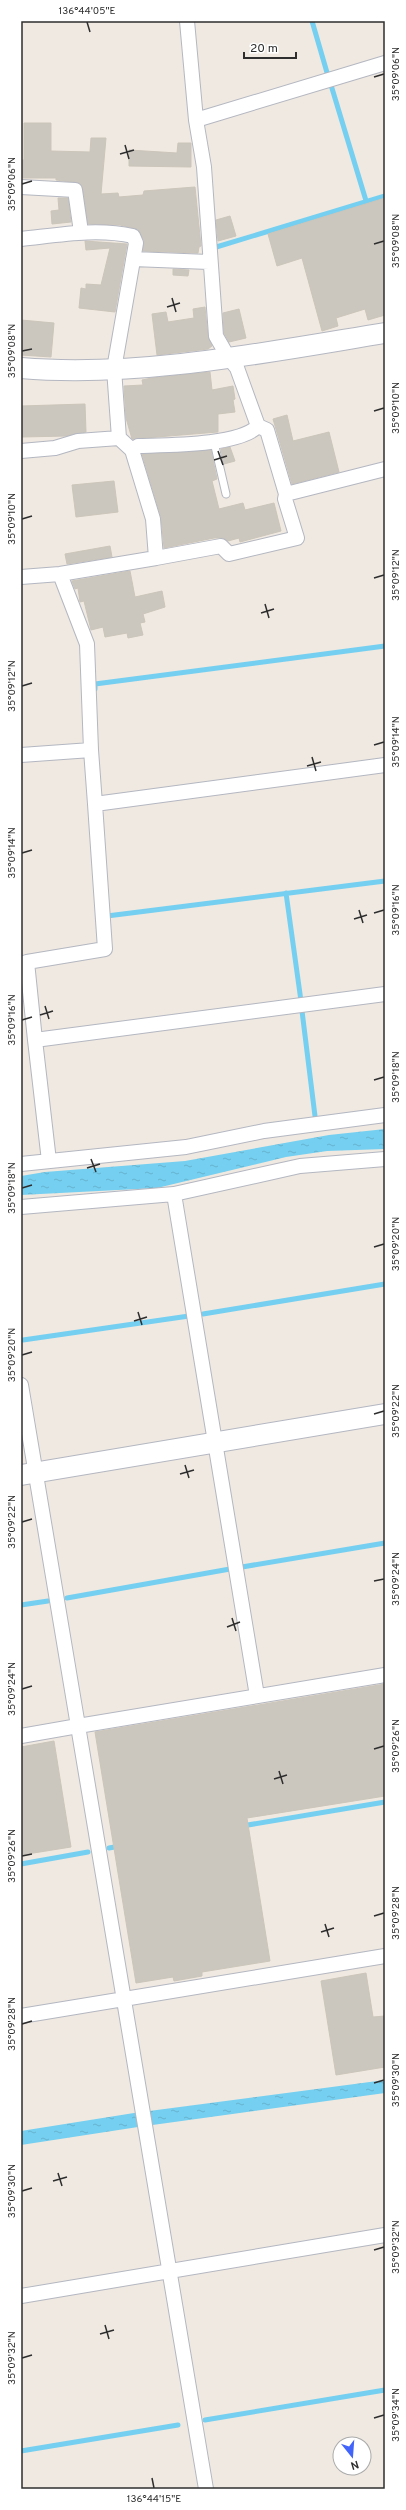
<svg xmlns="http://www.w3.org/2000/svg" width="406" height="2510" viewBox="0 0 406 2510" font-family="Overpass,sans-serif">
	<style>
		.water { fill: url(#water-ripples) }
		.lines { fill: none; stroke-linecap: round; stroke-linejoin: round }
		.stream { stroke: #75cff0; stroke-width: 5 }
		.building { fill: #cbc7bf; stroke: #cbc5ba }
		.lane-casing { stroke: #b4b7c1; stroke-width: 9 }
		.street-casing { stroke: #b4b7c1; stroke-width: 16 }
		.secondary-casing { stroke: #b4b7c1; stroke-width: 22 }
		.lane { stroke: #fff; stroke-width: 7 }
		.street { stroke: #fff; stroke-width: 14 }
		.secondary { stroke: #fff; stroke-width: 20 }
		.ticks { fill: none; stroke: #2e2e2e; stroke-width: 1.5 }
		.neatline { fill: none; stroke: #2e2e2e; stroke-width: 1.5 }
		.ticks-label { font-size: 10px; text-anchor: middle; fill: #2e2e2e }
	</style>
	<defs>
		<pattern id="water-ripples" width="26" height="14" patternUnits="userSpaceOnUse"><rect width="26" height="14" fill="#75cff0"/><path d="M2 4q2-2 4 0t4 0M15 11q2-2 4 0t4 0" fill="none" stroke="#66b2ce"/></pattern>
	</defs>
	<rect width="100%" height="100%" fill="#efe9e1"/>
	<path class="water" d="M385 1129V1149L327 1151 286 1157 157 1188 21 1195V1176L45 1172 185 1161 329 1135Z
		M385 2080V2093L138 2127 21 2145V2131L134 2113Z"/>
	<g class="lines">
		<path class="stream" d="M312 21 328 76
			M331 85 367 204
			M213 248 385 196
			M95 689V684L385 646
			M286 893 301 1001
			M107 916 385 881
			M302 1011 315 1116
			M203 1314 385 1284
			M23 1340 189 1316
			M242 1567 385 1543
			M67 1598 230 1569
			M21 1605 48 1601
			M242 1826 385 1802
			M109 1848 120 1846
			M21 1864 88 1852
			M205 2420 385 2390
			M21 2451 178 2425"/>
	</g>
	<path class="building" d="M24 123H51V151L90 152 91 138H106L101 194 118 193 119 197 143 195 144 191 195 187 201 246 199 247 198 253 143 251 144 240 138 229 120 225 88 224 83 189 79 183 56 180V178H21V160H24Z
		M178 143H191V167L129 166V150L177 153Z
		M58 198H68L71 222 52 224 51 211 59 210Z
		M385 198V315L368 320 365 309 336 318 338 326 322 331 302 258 277 266 268 234Z
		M230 216 236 236 218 241 216 220Z
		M85 241 127 244 115 312 79 308 81 288 86 289V284L101 285 110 248 86 250Z
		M173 269 189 270 188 276 173 275Z
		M205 307 208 337 212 346 208 349 157 355 152 314 166 312 168 322 194 318 193 309Z
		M239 309 246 338 229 342 224 333 223 313Z
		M21 320 54 323 51 357 21 355Z
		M210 372 212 390 233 386 235 399 233 400 235 412 218 414V432L132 439 126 418 124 386 143 385 142 380 152 378Z
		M85 404 86 432 67 436 21 437V406Z
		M287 415 293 441 329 432 339 472 292 484 273 419Z
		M230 447 235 461 224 464 221 449Z
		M211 450 217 479 212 481 219 509 243 503 245 510 274 503 281 531 240 542 239 538 228 541 223 538H214L164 548 161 517 142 454Z
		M114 481 118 512 76 517 72 485Z
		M110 546 112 557 67 564 65 554Z
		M130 571 135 597 162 591 165 607 143 614 145 622 140 623 143 635 128 638 127 633 105 637 103 627 91 630 84 601 80 602 78 588 75 589 72 581Z
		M385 1684V1796L247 1818 270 1961 202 1972V1976L174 1981 173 1977 136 1983 95 1732Z
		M54 1741 71 1847 21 1855V1747Z
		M366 1973 373 2017 385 2016V2067L336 2075 321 1981Z"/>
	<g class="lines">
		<defs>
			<path id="lane" d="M214 442 226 494"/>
			<path id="street" d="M187 21 196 120 204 167 216 336 228 357 237 368 258 426 267 430 286 494 385 469
				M196 120 385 63
				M21 187 75 190 81 232
				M21 239C59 235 96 228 133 236L136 243 114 369 119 438 132 450 153 519 156 558 221 546 229 554 297 538 285 499 286 494
				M133 259 209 262
				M132 450 138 446C166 445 239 446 258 426
				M21 451 55 448 78 441 119 438
				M60 574 87 644 91 750
				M21 577 60 574 156 558
				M21 755 91 750 95 804 385 765
				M27 962 105 949 95 804
				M21 964 27 962 35 1040
				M49 1161 35 1040 385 994
				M21 1164 186 1147 264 1131 385 1115
				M21 1207 174 1194
				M21 1385 78 1726 21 1736
				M257 1696 174 1194 300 1166 385 1159
				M21 2016 385 1956
				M21 2296 385 2235
				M206 2489 78 1726 385 1675"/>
			<path id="secondary" d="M21 368C138 378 269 352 385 333
				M21 1475 385 1414"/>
		</defs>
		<use href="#lane" class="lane-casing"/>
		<use href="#street" class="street-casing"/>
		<use href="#secondary" class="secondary-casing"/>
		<use href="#lane" class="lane"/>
		<use href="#street" class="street"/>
		<use href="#secondary" class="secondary"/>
	</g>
	<path class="ticks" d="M87 22 90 32M374 77 384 74M125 145 129 159M120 154 134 150M22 184 32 181M374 244 384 241M172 298 176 312M167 307 180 303M22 351 32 349M374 411 384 408M218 451 223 465M214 460 227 456M22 519 32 516M374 578 384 575M265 604 269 618M261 613 274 609M22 686 32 683M374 745 384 742M312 757 316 771M307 766 321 762M22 853 32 850M359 910 363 923M374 913 384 910M354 919 367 915M45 1006 49 1019M40 1015 53 1011M22 1020 32 1017M374 1080 384 1077M91 1159 96 1172M87 1168 100 1164M22 1188 32 1185M374 1247 384 1244M138 1312 142 1325M134 1321 147 1317M22 1355 32 1352M374 1414 384 1411M185 1465 189 1478M180 1474 194 1470M22 1522 32 1519M374 1581 384 1579M232 1618 236 1631M227 1627 240 1622M22 1689 32 1686M374 1749 384 1746M279 1771 283 1784M274 1779 287 1775M22 1856 32 1854M374 1916 384 1913M325 1924 329 1937M321 1932 334 1928M22 2024 32 2021M374 2083 384 2080M58 2173 62 2186M53 2181 67 2177M22 2191 32 2188M374 2250 384 2247M105 2325 109 2339M100 2334 114 2330M22 2358 32 2355M374 2418 384 2415M152 2478 154 2488"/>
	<rect width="406" height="2510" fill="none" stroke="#ffffff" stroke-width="44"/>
	<g transform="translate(352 2456) rotate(163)"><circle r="19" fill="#ffffff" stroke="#ababab"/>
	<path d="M0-3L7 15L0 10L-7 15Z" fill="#4264fb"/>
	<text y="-6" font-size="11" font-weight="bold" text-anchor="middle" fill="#2e2e2e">N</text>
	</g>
	<path d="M244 52v6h52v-6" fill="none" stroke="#2e2e2e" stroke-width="2"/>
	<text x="250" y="52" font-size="12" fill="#2e2e2e" stroke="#ffffff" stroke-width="3" paint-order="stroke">20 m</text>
	<rect x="22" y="22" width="362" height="2466" class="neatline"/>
	<g class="ticks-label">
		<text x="87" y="14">136°44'05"E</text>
		<text transform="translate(395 74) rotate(-90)" y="4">35°09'06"N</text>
		<text transform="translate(11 184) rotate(-90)" y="4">35°09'06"N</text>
		<text transform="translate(395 241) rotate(-90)" y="4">35°09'08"N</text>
		<text transform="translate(11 351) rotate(-90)" y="4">35°09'08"N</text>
		<text transform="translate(395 408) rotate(-90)" y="4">35°09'10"N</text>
		<text transform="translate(11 519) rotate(-90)" y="4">35°09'10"N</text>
		<text transform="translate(395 575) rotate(-90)" y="4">35°09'12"N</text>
		<text transform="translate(11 686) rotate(-90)" y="4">35°09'12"N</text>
		<text transform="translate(395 742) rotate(-90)" y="4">35°09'14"N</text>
		<text transform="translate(11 853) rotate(-90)" y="4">35°09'14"N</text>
		<text transform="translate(395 910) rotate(-90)" y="4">35°09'16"N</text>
		<text transform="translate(11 1020) rotate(-90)" y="4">35°09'16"N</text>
		<text transform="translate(395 1077) rotate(-90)" y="4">35°09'18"N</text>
		<text transform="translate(11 1188) rotate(-90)" y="4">35°09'18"N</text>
		<text transform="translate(395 1244) rotate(-90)" y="4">35°09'20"N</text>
		<text transform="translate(11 1355) rotate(-90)" y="4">35°09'20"N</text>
		<text transform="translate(395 1411) rotate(-90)" y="4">35°09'22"N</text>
		<text transform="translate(11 1522) rotate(-90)" y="4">35°09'22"N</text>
		<text transform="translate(395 1579) rotate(-90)" y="4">35°09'24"N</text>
		<text transform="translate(11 1689) rotate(-90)" y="4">35°09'24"N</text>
		<text transform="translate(395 1746) rotate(-90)" y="4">35°09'26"N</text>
		<text transform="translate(11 1856) rotate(-90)" y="4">35°09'26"N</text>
		<text transform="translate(395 1913) rotate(-90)" y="4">35°09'28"N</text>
		<text transform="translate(11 2024) rotate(-90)" y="4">35°09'28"N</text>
		<text transform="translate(395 2080) rotate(-90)" y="4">35°09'30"N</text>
		<text transform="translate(11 2191) rotate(-90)" y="4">35°09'30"N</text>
		<text transform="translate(395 2247) rotate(-90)" y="4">35°09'32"N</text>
		<text transform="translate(11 2358) rotate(-90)" y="4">35°09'32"N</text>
		<text transform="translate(395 2415) rotate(-90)" y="4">35°09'34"N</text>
		<text x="154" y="2502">136°44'15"E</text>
	</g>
</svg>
